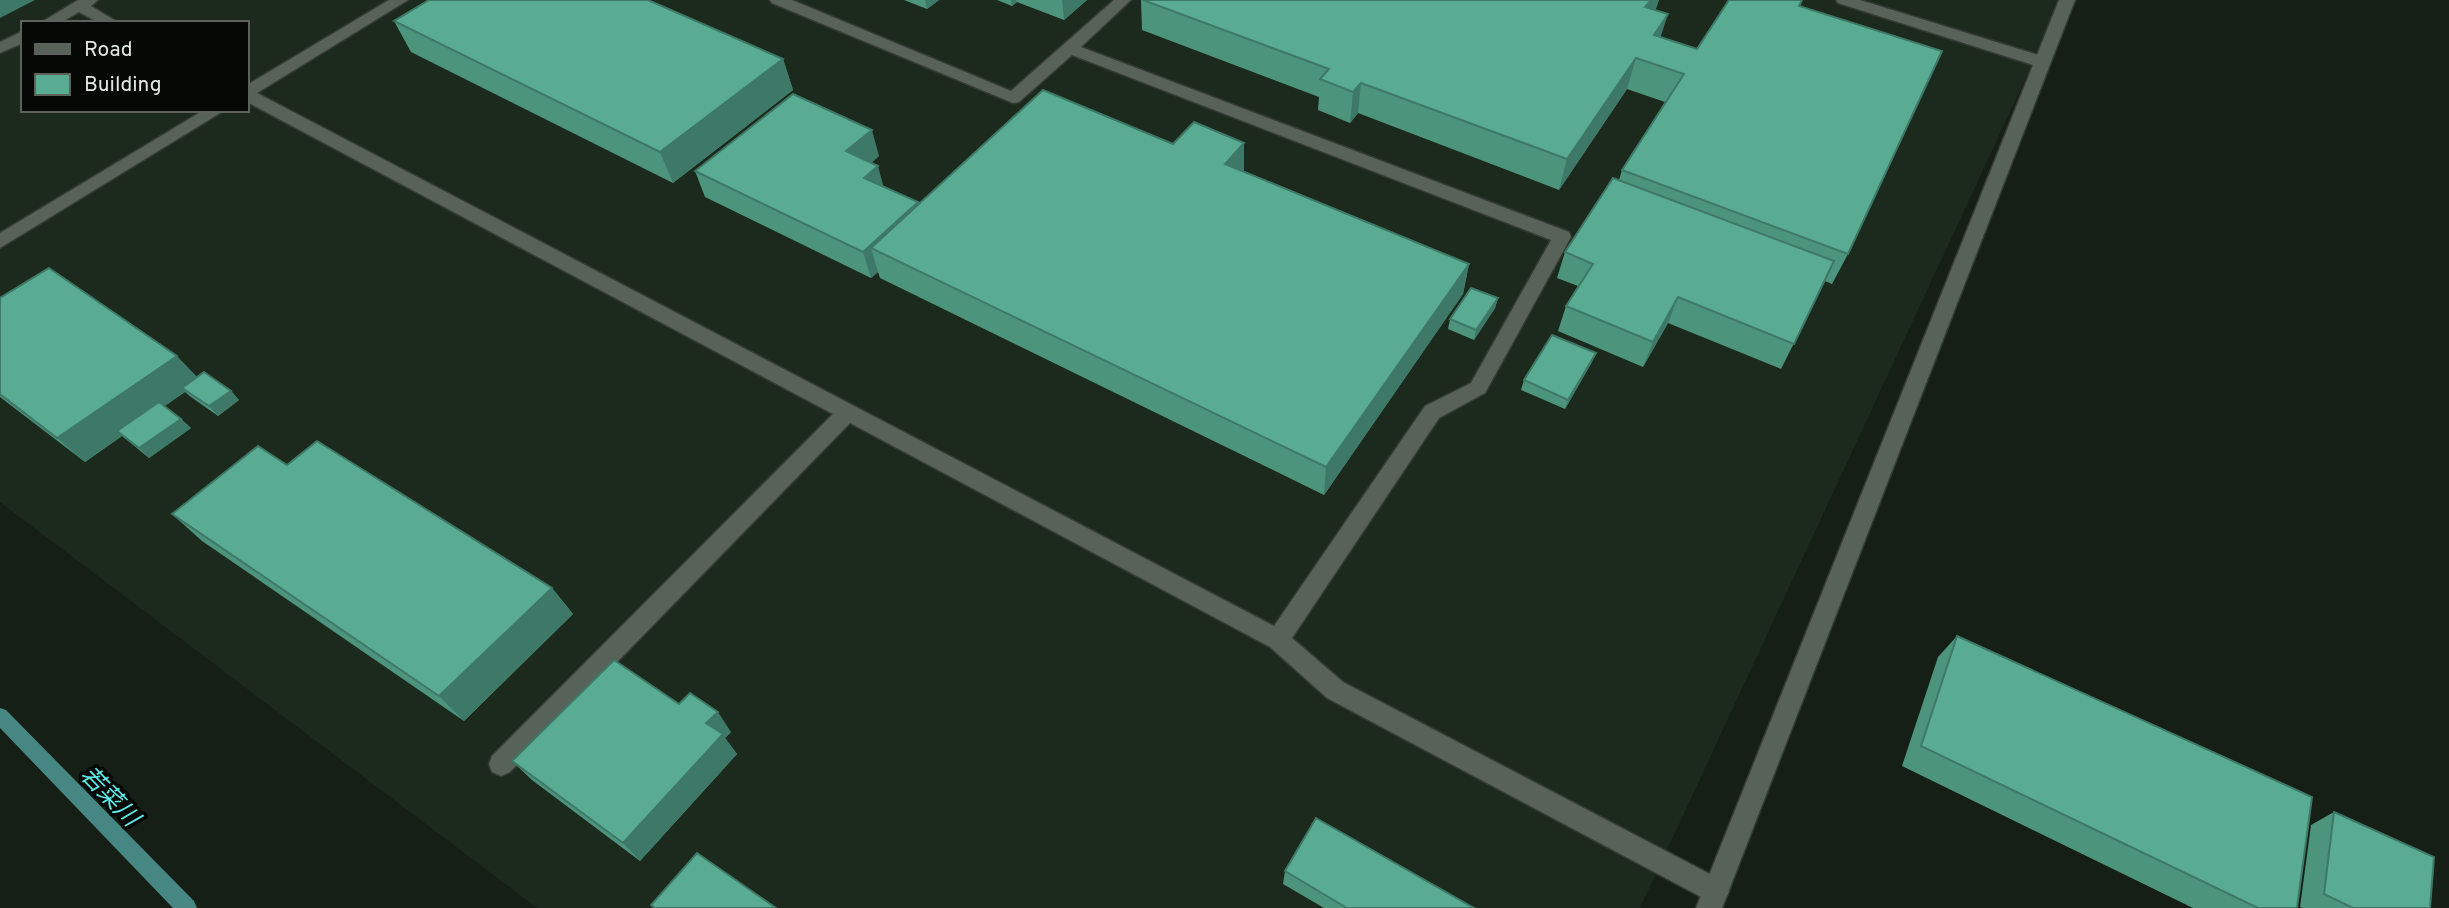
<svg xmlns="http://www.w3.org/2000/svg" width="2449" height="908" viewBox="0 0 2449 908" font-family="Overpass,'Noto Sans JP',sans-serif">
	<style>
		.built { fill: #1c2a1d; fill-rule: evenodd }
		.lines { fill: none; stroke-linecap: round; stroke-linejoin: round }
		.stream { fill: #468784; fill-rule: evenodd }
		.service-casing { stroke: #343a34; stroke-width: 3 }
		.minor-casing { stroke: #343a34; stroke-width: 3 }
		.service { fill: #576258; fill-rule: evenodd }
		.minor { fill: #576258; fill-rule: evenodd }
		.wall { fill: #4d947d }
		.shaded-wall { fill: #3e7866 }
		.building { fill: #59ac91; stroke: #3e7866; stroke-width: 2 }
		.labels { text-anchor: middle; stroke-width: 7; stroke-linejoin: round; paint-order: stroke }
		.near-water-label { font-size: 24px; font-style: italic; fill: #5eedeb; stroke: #050805 }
	</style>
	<rect width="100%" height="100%" fill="#161f16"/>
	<path class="built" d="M0 0H2062L1640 908H537L0 502ZM23 23H247V110H23Z"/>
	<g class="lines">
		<path class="stream" d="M0 708 6 710 194 901 197 908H173L0 728Z"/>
		<defs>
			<path id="service" d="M78 0H98L91 6 119 23H99L79 12 60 23H40Z
				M389 0H408L257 93 1274 626 1425 406 1471 383 1551 240 1072 55 1019 102 1013 103 772 3 770 0H792L1011 91 1114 0H1131L1081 47 1569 232 1571 237 1485 393 1439 418 1292 638 1343 682 1725 882 1729 891 1725 900 1716 904 1707 900 1327 698 1270 647 850 423 510 772 501 776 492 772 489 764 492 756 833 414 247 102V85Z
				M1836 0H1860L2048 58 2050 62 2048 66H2036L1838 3Z
				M23 31V43L0 53V42Z
				M204 110H225L0 248V233Z"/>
			<path id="minor" d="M2059 0H2075L1722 908H1696Z"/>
		</defs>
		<use href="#service" class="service-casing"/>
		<use href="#minor" class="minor-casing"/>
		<use href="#service" class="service"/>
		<use href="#minor" class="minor"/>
	</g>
	<path class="wall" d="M904 0H939L927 9Z
		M997 0H1087L1064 20 1017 2 1012 6Z
		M1141 0H1659L1655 11 1661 37 1697 49 1800 7 1848 254 1832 284 1825 281 1781 369 1668 323 1643 367 1558 331 1566 306 1578 286 1557 278 1565 252 1619 180 1622 170 1665 102 1627 89 1559 190 1358 113 1350 123 1318 110 1319 97 1142 30Z
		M394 21 783 59 793 90 673 183 411 52Z
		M1244 143V171L1469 264 1463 294 1324 495 880 278 878 272 871 278 705 197 695 171 879 156 871 163 883 186 918 202 919 204 1173 144Z
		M0 298 231 391 239 400 218 416 191 397 185 392 164 406 181 419 191 428 149 458 122 436 85 462 0 397Z
		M1498 298 1495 308 1474 340 1448 329 1450 319Z
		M1592 362 1565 409 1521 390 1524 380Z
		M172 514 552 588 573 614 464 721 202 541Z
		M1957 636 2297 908H2193L1902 766 1938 657Z
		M679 704 731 732 725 738 737 754 640 861 532 780 512 761Z
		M2334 812 2430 908H2303L2300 907 2311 825Z
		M1285 871 1474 908H1324L1283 884Z"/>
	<path class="shaded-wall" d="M0 0H35L0 18Z
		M925 0H939L927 9Z
		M1011 0H1016L1017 2 1012 6Z
		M1062 0H1087L1064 20Z
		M1651 0H1659L1655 11 1645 7Z
		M1668 14 1658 45 1654 35Z
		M1636 58 1627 89 1559 190 1567 159Z
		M783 59 793 90 673 183 660 152Z
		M1361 83 1358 113 1350 123 1353 92Z
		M872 130 879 156 854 177 846 151Z
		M1244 143V173L1225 164Z
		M878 166 885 192 864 178Z
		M918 202 925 228 871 248 878 272 871 278 863 252Z
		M1469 264 1463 294 1324 495 1326 467Z
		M1678 297 1668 323 1643 367 1653 342Z
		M1498 298 1495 308 1474 340 1476 330Z
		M1596 353 1592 362 1565 409 1568 400Z
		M177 356 201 381 182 388 185 392 122 436 117 431 122 436 85 462 57 438Z
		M231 391 239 400 218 416 209 406Z
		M181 419 191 428 149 458 139 448Z
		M552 588 573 614 464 721 439 696Z
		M718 712 731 732 725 738 737 754 640 861 623 843 706 723Z"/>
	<path class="building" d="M429 0H648L783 59 660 152 394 21Z
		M1143 0H1651L1645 7 1668 14 1654 35 1697 49 1729 0H1802L1799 6 1942 51 1848 254 1622 170 1684 74 1636 58 1567 159 1361 83 1353 92 1320 79 1329 69Z
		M1043 90 1173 144 1194 122 1244 143 1225 164 1469 264 1326 467 871 248Z
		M793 94 872 130 846 151 878 166 864 178 918 202 863 252 695 171Z
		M1613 178 1834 261 1794 344 1678 297 1653 342 1566 306 1593 264 1565 252Z
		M49 268 177 356 57 438 0 394V298Z
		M1471 288 1498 298 1476 330 1450 319Z
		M1552 335 1596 353 1568 400 1524 380Z
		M204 372 231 391 209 406 182 388Z
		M159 402 181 419 139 448 117 431Z
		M317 441 552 588 439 696 172 514 258 446 287 465Z
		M1957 636 2312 797 2297 908H2258L1921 746Z
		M614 660 679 704 690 693 718 712 706 723 723 734 623 843 512 761Z
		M2334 812 2434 857 2430 908H2353L2324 894Z
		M1316 818 1474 908H1347L1285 871Z
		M697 853 776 908H655L651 905Z"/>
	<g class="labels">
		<g class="near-water-label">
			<text transform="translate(110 796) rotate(46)" y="8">若菜川</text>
		</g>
	</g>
	<rect x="21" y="21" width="228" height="91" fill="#050805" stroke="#5d625d" stroke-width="2"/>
	<rect x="35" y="44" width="35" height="10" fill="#576258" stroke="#5d625d" stroke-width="2"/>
	<text x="84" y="56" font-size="21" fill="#e2e8e2">Road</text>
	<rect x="35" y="74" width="35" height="21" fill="#59ac91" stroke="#5d625d" stroke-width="2"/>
	<text x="84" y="91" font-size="21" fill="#e2e8e2">Building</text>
</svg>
